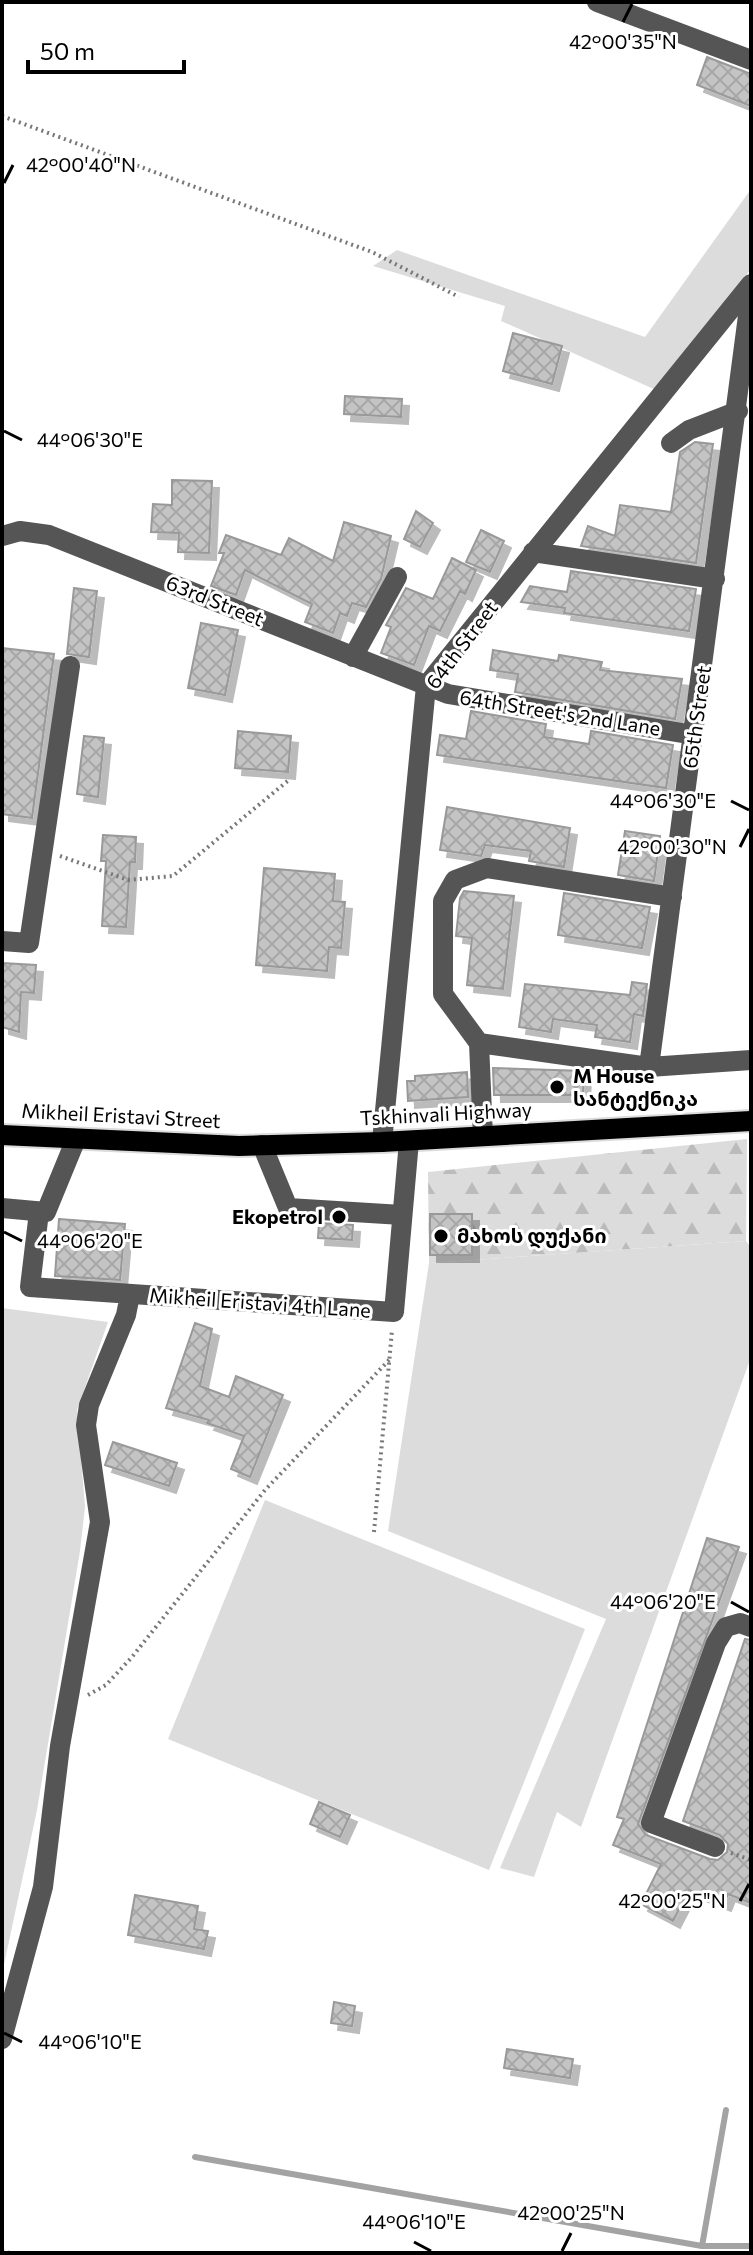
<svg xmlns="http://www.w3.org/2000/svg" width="753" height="2255" viewBox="0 0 753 2255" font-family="Commissioner,'Noto Sans Georgian',sans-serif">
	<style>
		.green { fill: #dcdcdc }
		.forest { fill: url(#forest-firs) }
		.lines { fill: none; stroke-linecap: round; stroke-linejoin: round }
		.stream { stroke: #a3a3a3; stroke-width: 6 }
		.building { fill: url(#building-cross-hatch); stroke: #999; stroke-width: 2; filter: url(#shadow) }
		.major-casing { stroke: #dbdbdb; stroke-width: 24 }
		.path { stroke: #777; stroke-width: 4; stroke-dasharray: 2 4; stroke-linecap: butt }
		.minor { stroke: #555; stroke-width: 20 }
		.major { stroke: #000; stroke-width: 20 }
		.ticks { fill: none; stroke: #000; stroke-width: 3 }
		.poi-dot { fill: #000; stroke: #fff; stroke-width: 3 }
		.labels { text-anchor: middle; stroke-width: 6; stroke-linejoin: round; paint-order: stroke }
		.street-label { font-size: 20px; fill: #000; stroke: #fff }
		.poi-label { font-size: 20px; font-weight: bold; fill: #000; stroke: #fff; text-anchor: start }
		.ticks-label { font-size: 20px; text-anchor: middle; fill: #000; stroke: #fff; stroke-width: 6; stroke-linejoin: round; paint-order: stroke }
	</style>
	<defs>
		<pattern id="forest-firs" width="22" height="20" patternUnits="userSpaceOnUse" patternTransform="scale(2)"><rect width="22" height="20" fill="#dcdcdc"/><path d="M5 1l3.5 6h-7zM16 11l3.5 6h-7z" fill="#bbb"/></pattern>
		<pattern id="building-cross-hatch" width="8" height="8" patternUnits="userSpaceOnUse" patternTransform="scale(2)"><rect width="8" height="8" fill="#c4c4c4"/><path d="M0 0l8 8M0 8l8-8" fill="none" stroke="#a7a7a7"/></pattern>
		<filter id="shadow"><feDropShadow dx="7" dy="7" stdDeviation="0" flood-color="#0004"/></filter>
	</defs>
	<rect width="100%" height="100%" fill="#fff"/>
	<path class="green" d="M751 189V269L656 390 501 321 505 306 373 266 397 250 645 337Z
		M746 1241 751 1248V1357L581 1827 557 1812 534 1877 500 1868 606 1619 388 1531 429 1263Z
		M2 1308 108 1322 77 1410 85 1507 80 1551 37 1810 2 1974Z
		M265 1500 585 1629 489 1870 168 1739Z"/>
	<path class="forest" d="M747 1139 746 1241 429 1263 428 1172Z"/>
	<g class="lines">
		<path class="stream" d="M195 2157 702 2246H751
			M702 2246 726 2110"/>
	</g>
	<path class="building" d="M707 57 751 74V106L697 85Z
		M513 333 562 346 552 384 503 371Z
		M345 396 402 399 401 417 344 414Z
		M695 442 713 444 696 563 581 546 588 526 615 536 620 505 671 512 680 452Z
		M172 480 212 481 209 553 178 552 179 533 151 532 153 504 172 505Z
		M416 511 433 523 420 547 404 539Z
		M344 522 391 536 381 579 366 607 352 603 347 616 340 613 333 633 305 622 312 604 245 570 236 595 211 586 224 553H219L226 535 281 555 289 538 333 561Z
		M481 530 504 541 490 572 466 562Z
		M452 558 476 570 465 594 460 591 440 631 429 626 414 665 381 653 391 627 386 625 406 588 433 599Z
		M571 571 696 589 689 631 564 613 565 608 521 602 530 586 567 592Z
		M74 588 97 591 89 657 67 654Z
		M201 623 238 630 225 695 188 688Z
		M2 648 54 654 32 818 2 814Z
		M493 650 558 661 559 655 602 662 600 670 682 679 675 719 515 692 518 674 490 670Z
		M471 711 546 724 544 737 589 744 591 731 673 745 666 788 437 755 440 735 466 739Z
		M238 731 291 736 288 772 235 768Z
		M84 736 104 738 98 797 77 794Z
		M447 807 570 828 564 867 529 861 531 851 485 845 481 856 440 850Z
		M625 831 660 836 654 881 618 875Z
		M103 835 136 837 135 862H130L126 927 102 926 106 861H101Z
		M264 868 335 874 333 901 345 902 341 948 329 947 327 971 256 965Z
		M464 891 514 896 503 989 467 985 472 938 456 936 460 898Z
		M564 893 650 907 642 948 558 935Z
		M2 963 36 965 34 993 21 992 19 1032 2 1027Z
		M632 982 647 984 643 1016 634 1014 630 1042 595 1037 597 1025 553 1019 551 1032 519 1027 525 984 630 995Z
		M493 1068 584 1071 583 1095H494Z
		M467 1072 468 1097 408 1101 407 1081H415V1076Z
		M430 1214H472V1255H430Z
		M59 1219 125 1224 120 1280 55 1276Z
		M319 1223 353 1225 352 1240 318 1238Z
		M195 1323 212 1329 200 1386 229 1397 236 1376 283 1395 250 1477 231 1469 244 1436 207 1423 209 1420 166 1408Z
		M113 1442 177 1463 169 1486 105 1465Z
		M707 1538 739 1547 638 1824 646 1835 710 1859 718 1860 727 1852 728 1844 720 1835 683 1821 745 1639 751 1640V1903L728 1894 724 1904 689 1890 673 1921 641 1904 661 1864 613 1845 624 1819 617 1817Z
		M319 1802 350 1815 340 1837 310 1824Z
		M135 1895 198 1906 194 1929 208 1931 204 1949 128 1935Z
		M334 2002 355 2006 352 2026 331 2023Z
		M507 2049 573 2059 570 2078 504 2068Z"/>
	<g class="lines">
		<defs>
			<path id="major" d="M2 1135 239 1146 382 1142 751 1121"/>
		</defs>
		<use href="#major" class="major-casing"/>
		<path class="path" d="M2 116 372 252 459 297
			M60 856 128 880 173 876 290 779
			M374 1532 392 1330
			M88 1695 106 1685 132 1657 265 1490 390 1359
			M731 1853 751 1860
			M2 2251 10 2253"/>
		<path class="minor" d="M597 2 751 60
			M671 443 689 430 738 411
			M2 536 20 531 49 535 448 694 694 735
			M533 552 715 579
			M353 657 397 577
			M2 941 29 943 70 666
			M479 1043 443 994V901L455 880 487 868 672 897
			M479 1043 649 1067 751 1060
			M479 1043 483 1136
			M649 1067 751 293
			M382 1142 426 686 751 284
			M262 1145 288 1208 402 1215
			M2 1208 46 1212 76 1139
			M39 1212 30 1287 394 1312 409 1141
			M715 1847 651 1823 716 1643 726 1627 740 1623 751 1627
			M2 2039 43 1887 60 1746 100 1522 86 1425 89 1405 126 1315 130 1295"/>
		<use href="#major" class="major"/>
	</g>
	<path class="ticks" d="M623 22 632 4M4 183 13 165M4 431 22 440M731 801 749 810M740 847 749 829M4 1232 22 1241M731 1602 749 1612M740 1901 749 1884M4 2033 22 2042M414 2242 431 2251M562 2251 571 2233"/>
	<g class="poi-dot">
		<circle cx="557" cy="1087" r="8"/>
		<circle cx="339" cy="1217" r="8"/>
		<circle cx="441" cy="1236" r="8"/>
	</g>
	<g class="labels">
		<g class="street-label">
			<text transform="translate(215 601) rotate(22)" y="7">63rd Street</text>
			<text transform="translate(462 645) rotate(-53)" y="7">64th Street</text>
			<text transform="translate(560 713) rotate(9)" y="7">64th Street's 2nd Lane</text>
			<text transform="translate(697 717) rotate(-82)" y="7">65th Street</text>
			<text transform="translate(446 1114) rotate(-3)" y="7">Tskhinvali Highway</text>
			<text transform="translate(121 1116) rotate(3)" y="7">Mikheil Eristavi Street</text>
			<text transform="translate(260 1303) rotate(4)" y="7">Mikheil Eristavi 4th Lane</text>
		</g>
		<g class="poi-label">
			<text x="573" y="1083">M House<tspan x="573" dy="23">სანტექნიკა</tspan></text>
			<text x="323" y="1224" text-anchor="end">Ekopetrol</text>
			<text x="457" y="1243">მახოს დუქანი</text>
		</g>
	</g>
	<g class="ticks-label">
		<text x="623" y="49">42°00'35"N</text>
		<text x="81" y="172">42°00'40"N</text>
		<text x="90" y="447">44°06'30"E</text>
		<text x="663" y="808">44°06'30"E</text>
		<text x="672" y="854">42°00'30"N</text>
		<text x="90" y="1248">44°06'20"E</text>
		<text x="663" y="1609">44°06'20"E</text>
		<text x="672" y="1908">42°00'25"N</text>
		<text x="90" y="2049">44°06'10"E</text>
		<text x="571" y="2220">42°00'25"N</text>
		<text x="414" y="2229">44°06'10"E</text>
	</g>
	<rect width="753" height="2255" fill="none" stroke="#000000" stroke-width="8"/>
	<path d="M28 60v12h156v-12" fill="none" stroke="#000000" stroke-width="4"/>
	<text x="40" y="60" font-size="24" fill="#000000" stroke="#ffffff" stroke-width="6" paint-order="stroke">50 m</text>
</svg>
